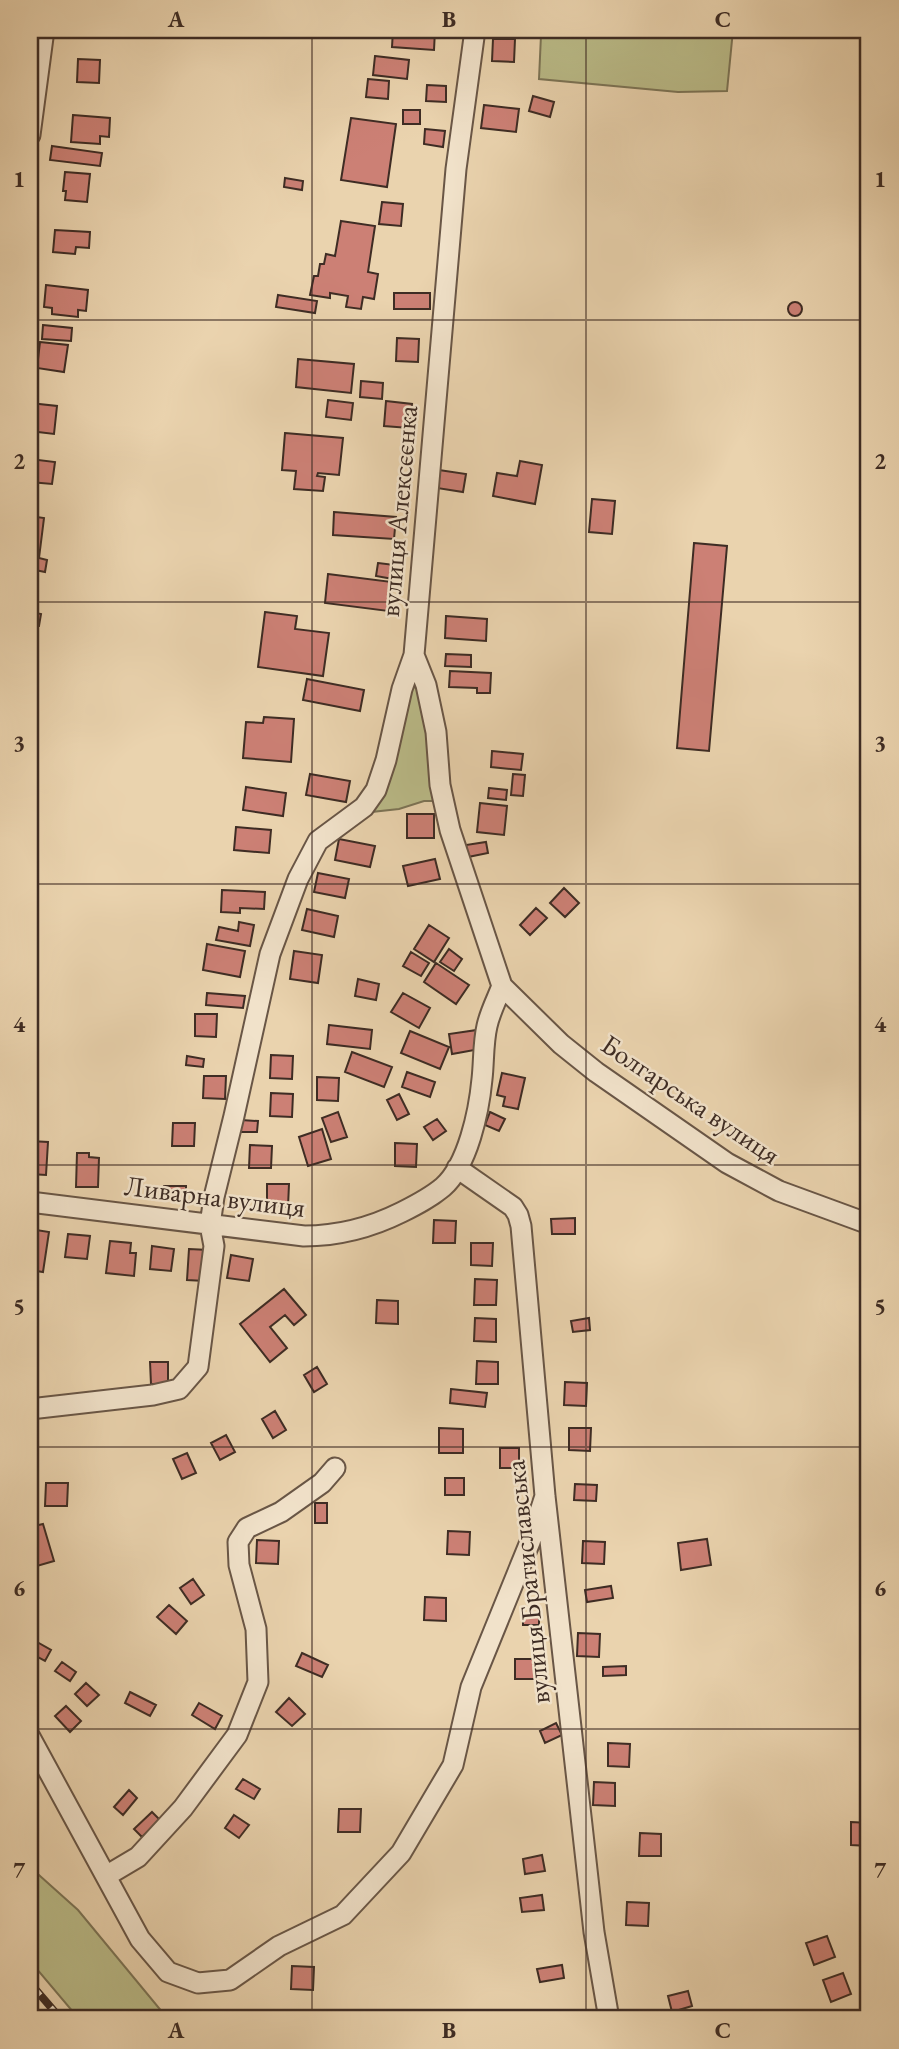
<svg xmlns="http://www.w3.org/2000/svg" width="899" height="2049" viewBox="0 0 899 2049" font-family="'EB Garamond',serif">
	<style>
		.green { fill: #babb88; stroke: #7c7456; stroke-width: 2 }
		.building { fill: #cc8075; stroke: #3e2c24; stroke-width: 2 }
		.lines { fill: none; stroke-linecap: round; stroke-linejoin: round }
		.street-casing { stroke: #695646; stroke-width: 23 }
		.street { stroke: #f1e2ca; stroke-width: 19 }
		.rail-casing { stroke: #3e2c24; stroke-width: 8 }
		.rail { stroke: #f1e2ca; stroke-width: 5; stroke-dasharray: 16; stroke-linecap: butt }
		.grid { fill: none; stroke: #3e2c24; stroke-width: 2; stroke-opacity: 0.55 }
		.labels { text-anchor: middle; stroke-width: 5; stroke-linejoin: round; paint-order: stroke }
		.street-label { font-size: 28px; fill: #3e2c24; stroke: #f1e2ca }
		.neatline { fill: none; stroke: #3e2c24; stroke-width: 2.5 }
		.grid-label { font-size: 23px; text-anchor: middle; font-weight: bold; fill: #3e2c24 }
	</style>
	<rect width="100%" height="100%" fill="#ead3ae"/>
	<filter id="stains"><feTurbulence type="fractalNoise" baseFrequency=".00286" numOctaves="4"/><feColorMatrix values="0 0 0 0 .2 0 0 0 0 .09 0 0 0 0 .02 0 0 0 .5 -.17"/></filter>
	<radialGradient id="worn" r=".72"><stop offset=".6" stop-color="#630" stop-opacity="0"/><stop offset="1" stop-color="#630" stop-opacity=".3"/></radialGradient>
	<path class="green" d="M491 30H733L727 91 678 92 539 79 541 35 491 33Z
		M420 687 437 801H424L399 809 371 812 408 688Z
		M30 1867 78 1910 168 2019H79L30 1961Z"/>
	<path class="building" d="M393 30H435L434 50 392 47Z
		M493 39H515L514 62 492 61Z
		M375 56 409 60 407 79 373 75Z
		M78 59 100 60 99 83 77 82Z
		M368 79 389 81 388 99 366 97Z
		M427 85 446 86V102L426 101Z
		M533 96 554 102 550 117 529 111Z
		M484 105 519 109 516 132 481 128Z
		M403 110H420V124H403Z
		M73 115 110 118 109 137 100 136V144L71 142Z
		M351 118 396 124 387 187 341 180Z
		M425 129 445 131 443 147 424 144Z
		M52 146 102 153 100 166 50 160Z
		M65 172 90 174 87 202 65 200 66 191H63Z
		M285 178 303 181 302 190 284 187Z
		M382 202 403 204 401 226 379 224Z
		M341 221 375 226 368 272 378 274 374 299 363 297 361 309 346 307 348 296 330 293V298L310 295 314 276H318L320 264H324L326 254 335 256Z
		M55 230 90 232 89 248 76 247 75 254 53 252Z
		M46 285 88 290 86 311 78 310V317L52 314V308L44 307Z
		M394 293H430V309H394Z
		M278 295 317 301 315 313 276 307Z
		M788 309a7 7 0 1 1 14 0a7 7 0 1 1-14 0Z
		M43 325 72 328 71 341 42 339Z
		M397 338 419 339 418 362 396 361Z
		M40 342 68 345 64 372 37 368Z
		M298 359 354 364 351 393 296 387Z
		M361 381 383 383 382 399 360 397Z
		M328 400 353 403 351 420 326 417Z
		M386 401 412 404 409 428 384 426Z
		M30 403 57 406 54 434 30 431Z
		M285 433 343 438 339 475 318 473 317 476 325 477 323 491 294 489 296 471 282 470Z
		M30 459 55 462 52 484 30 482Z
		M520 461 542 465 535 504 493 496 497 473 517 476Z
		M439 470 466 474 463 492 437 488Z
		M592 499 615 501 612 534 589 532Z
		M334 512 396 517 394 539 333 535Z
		M30 516 44 518 39 558 47 560 45 572 30 569Z
		M694 543 727 546 709 751 677 748Z
		M378 563 395 565 393 579 376 576Z
		M328 574 392 582 388 611 325 603Z
		M30 612 41 614 39 626 30 625Z
		M265 612 297 616 295 629 329 633 323 676 258 667Z
		M446 616 487 619 486 641 445 638Z
		M446 654 471 655V667L445 666Z
		M450 671 491 673 490 693H477V688L449 687Z
		M307 679 364 690 360 711 303 700Z
		M264 717 294 719 291 762 243 758 246 722 263 723Z
		M492 751 523 754 521 770 491 767Z
		M310 774 350 781 346 802 306 795Z
		M513 774 525 775 523 796 511 795Z
		M246 787 286 793 283 816 243 810Z
		M489 788 507 790 506 800 488 798Z
		M480 803 507 806 504 835 477 832Z
		M407 814H434V838H407Z
		M236 827 271 830 269 853 234 850Z
		M339 839 375 846 370 867 335 860Z
		M486 842 488 853 468 857 466 845Z
		M435 859 440 879 408 886 403 866Z
		M318 873 349 879 345 898 314 892Z
		M564 888 579 903 565 917 550 903Z
		M222 890 265 892 264 909 240 908V913L221 912Z
		M536 908 547 918 530 935 520 925Z
		M307 909 338 916 334 937 302 930Z
		M239 922 254 925 250 946 216 940 219 927 238 931Z
		M429 925 449 938 434 962 414 949Z
		M207 944 245 951 240 977 203 970Z
		M449 949 462 959 454 971 440 962Z
		M294 951 322 955 318 983 290 979Z
		M411 952 429 963 421 976 403 966Z
		M436 963 469 985 456 1004 424 982Z
		M358 979 379 984 376 1000 355 996Z
		M207 993 245 996 243 1008 206 1005Z
		M403 993 430 1008 419 1028 391 1012Z
		M195 1014H217L216 1037 195 1036Z
		M329 1025 372 1030 370 1049 327 1044Z
		M477 1030 480 1049 452 1054 449 1034Z
		M410 1031 449 1047 440 1069 401 1053Z
		M352 1052 392 1067 384 1087 345 1072Z
		M271 1055 293 1056 292 1079 270 1078Z
		M187 1056 204 1059 203 1067 186 1065Z
		M407 1072 435 1082 430 1097 402 1087Z
		M502 1073 525 1078 518 1109 503 1106 505 1097 497 1095Z
		M204 1076H226L225 1099 203 1098Z
		M317 1077 339 1078 338 1101 317 1100Z
		M271 1093 293 1094 292 1117 270 1116Z
		M399 1094 409 1114 397 1120 387 1100Z
		M338 1112 347 1137 331 1142 322 1118Z
		M490 1112 505 1119 499 1131 485 1125Z
		M437 1119 446 1131 433 1140 424 1127Z
		M241 1120 258 1121 257 1132H240Z
		M173 1123H195L194 1146H172Z
		M322 1129 331 1159 308 1166 299 1137Z
		M30 1141 48 1142 46 1175 30 1174Z
		M395 1143 417 1144 416 1167 395 1166Z
		M250 1145 272 1146 271 1168H249Z
		M77 1153H89V1157L99 1158 98 1187H76Z
		M267 1184H289L288 1207 267 1206Z
		M164 1186H186V1199L164 1200Z
		M575 1218V1234H552L551 1219Z
		M434 1220 456 1221 455 1243H433Z
		M30 1229 49 1232 43 1272 30 1270Z
		M68 1234 90 1236 87 1259 65 1257Z
		M110 1241 131 1243 130 1253H136L134 1276 106 1273Z
		M471 1243H493L492 1266 471 1265Z
		M152 1246 174 1249 171 1271 150 1269Z
		M189 1249 208 1250 205 1281 187 1280Z
		M231 1255 253 1259 249 1281 227 1278Z
		M475 1279 497 1280 496 1305H474Z
		M284 1289 306 1315 294 1325 285 1315 270 1327 287 1348 270 1362 240 1324Z
		M377 1300 398 1301V1324L376 1323Z
		M475 1318 496 1319V1342L474 1341Z
		M589 1318 590 1330 573 1332 571 1321Z
		M477 1361 498 1362V1384H476Z
		M150 1362H168V1384H151Z
		M317 1367 327 1384 314 1392 304 1375Z
		M565 1382 587 1383 586 1406 564 1405Z
		M451 1389 487 1393 485 1407 450 1403Z
		M275 1411 286 1430 273 1438 262 1419Z
		M439 1428 463 1429V1453H439Z
		M569 1428H591L590 1451 569 1450Z
		M226 1435 235 1452 220 1460 211 1443Z
		M500 1448H519V1468H500Z
		M187 1453 196 1473 182 1479 173 1459Z
		M445 1478H464V1495H445Z
		M46 1483H68L67 1506H45Z
		M575 1484 597 1485 596 1501 574 1500Z
		M315 1503H327V1523H315Z
		M43 1524 54 1561 30 1568V1527Z
		M448 1531 470 1532 469 1555 447 1554Z
		M707 1539 711 1565 681 1570 678 1543Z
		M257 1540 279 1541 278 1564 256 1563Z
		M583 1541 605 1542 604 1564 582 1563Z
		M193 1579 204 1595 191 1604 180 1588Z
		M611 1586 613 1598 587 1602 585 1590Z
		M425 1597 446 1598V1621L424 1620Z
		M169 1605 187 1621 176 1634 157 1617Z
		M523 1615H539V1625H523Z
		M578 1633 600 1634 599 1657 577 1656Z
		M30 1638 51 1650 45 1661 30 1653Z
		M302 1653 328 1665 322 1677 296 1666Z
		M515 1659H539L538 1679H515Z
		M62 1662 76 1672 70 1681 55 1671Z
		M626 1666V1675L603 1676V1667Z
		M86 1683 99 1695 87 1706 75 1694Z
		M130 1692 156 1705 150 1716 125 1703Z
		M289 1698 305 1714 292 1726 276 1712Z
		M199 1703 222 1716 215 1729 192 1715Z
		M66 1706 81 1721 70 1732 55 1716Z
		M556 1723 562 1735 545 1743 540 1731Z
		M608 1743 630 1744 629 1767 608 1766Z
		M243 1779 260 1789 254 1799 236 1789Z
		M594 1782 615 1783V1806L593 1805Z
		M129 1790 137 1798 123 1815 114 1807Z
		M339 1809H361L360 1832H338Z
		M152 1812 160 1820 142 1837 134 1829Z
		M234 1815 249 1825 239 1838 225 1828Z
		M851 1822 869 1823V1846L851 1845Z
		M640 1833 661 1834V1856H639Z
		M542 1855 545 1871 525 1874 523 1859Z
		M542 1895 544 1910 522 1912 520 1898Z
		M627 1902 649 1903 648 1926 626 1925Z
		M827 1936 835 1957 814 1965 806 1943Z
		M562 1965 564 1978 540 1982 537 1969Z
		M292 1966 314 1967 313 1990 291 1989Z
		M843 1973 851 1994 831 2002 823 1980Z
		M688 1991 692 2006 672 2012 668 1996Z"/>
	<g class="lines">
		<defs>
			<path id="street" d="M475 30 456 169 414 655 426 685 436 732 440 785 450 830 502 986 561 1044 596 1072 727 1163 779 1191 869 1224
				M30 135 44 30
				M457 1168 513 1207 518 1215 521 1226 545 1496 594 1932 609 2019
				M30 1202 304 1236C337 1236 372 1227 402 1212 416 1205 430 1198 443 1187 468 1165 479 1111 482 1079 484 1062 483 1043 487 1026 490 1012 497 999 502 986
				M30 1409 153 1395 179 1389 198 1367 214 1246 210 1225 214 1197 234 1116 270 954 298 879 318 841 364 807 376 790 386 760 402 689 414 655
				M30 1737 140 1939 168 1972 198 1983 230 1980 279 1946 343 1915 401 1853 453 1765 471 1687 530 1542 545 1496
				M106 1876 138 1857 183 1808 237 1735 258 1682 256 1629 239 1565 238 1542 247 1528 281 1512 322 1483 335 1468"/>
		</defs>
		<use href="#street" class="street-casing"/>
		<use href="#street" class="street"/>
		<defs>
			<path id="rail" d="M30 1983 61 2019
				M30 2005 42 2019"/>
		</defs>
		<use href="#rail" class="rail-casing"/>
		<use href="#rail" class="rail"/>
	</g>
	<path class="grid" d="M312 30V2019M586 30V2019M30 320H869M30 602H869M30 884H869M30 1165H869M30 1447H869M30 1729H869"/>
	<g class="labels">
		<g class="street-label">
			<text transform="translate(398 511) rotate(-85)" y="10">вулиця Алексєєнка</text>
			<text transform="translate(691 1099) rotate(34)" y="10">Болгарська вулиця</text>
			<text transform="translate(215 1196) rotate(7)" y="10">Ливарна вулиця</text>
			<text transform="translate(527 1582) rotate(-96)" y="10">вулиця Братиславська</text>
		</g>
	</g>
	<rect width="899" height="2049" fill="none" stroke="#ead3ae" stroke-width="77"/>
	<rect x="38" y="38" width="822" height="1972" class="neatline"/>
	<g class="grid-label">
		<text x="176" y="27">A</text>
		<text x="449" y="27">B</text>
		<text x="723" y="27">C</text>
		<text x="19" y="187">1</text>
		<text x="880" y="187">1</text>
		<text x="19" y="469">2</text>
		<text x="880" y="469">2</text>
		<text x="19" y="751">3</text>
		<text x="880" y="751">3</text>
		<text x="19" y="1032">4</text>
		<text x="880" y="1032">4</text>
		<text x="19" y="1314">5</text>
		<text x="880" y="1314">5</text>
		<text x="19" y="1596">6</text>
		<text x="880" y="1596">6</text>
		<text x="19" y="1878">7</text>
		<text x="880" y="1878">7</text>
		<text x="176" y="2038">A</text>
		<text x="449" y="2038">B</text>
		<text x="723" y="2038">C</text>
	</g>
	<rect width="100%" height="100%" filter="url(#stains)"/>
	<rect width="100%" height="100%" fill="url(#worn)"/>
</svg>
